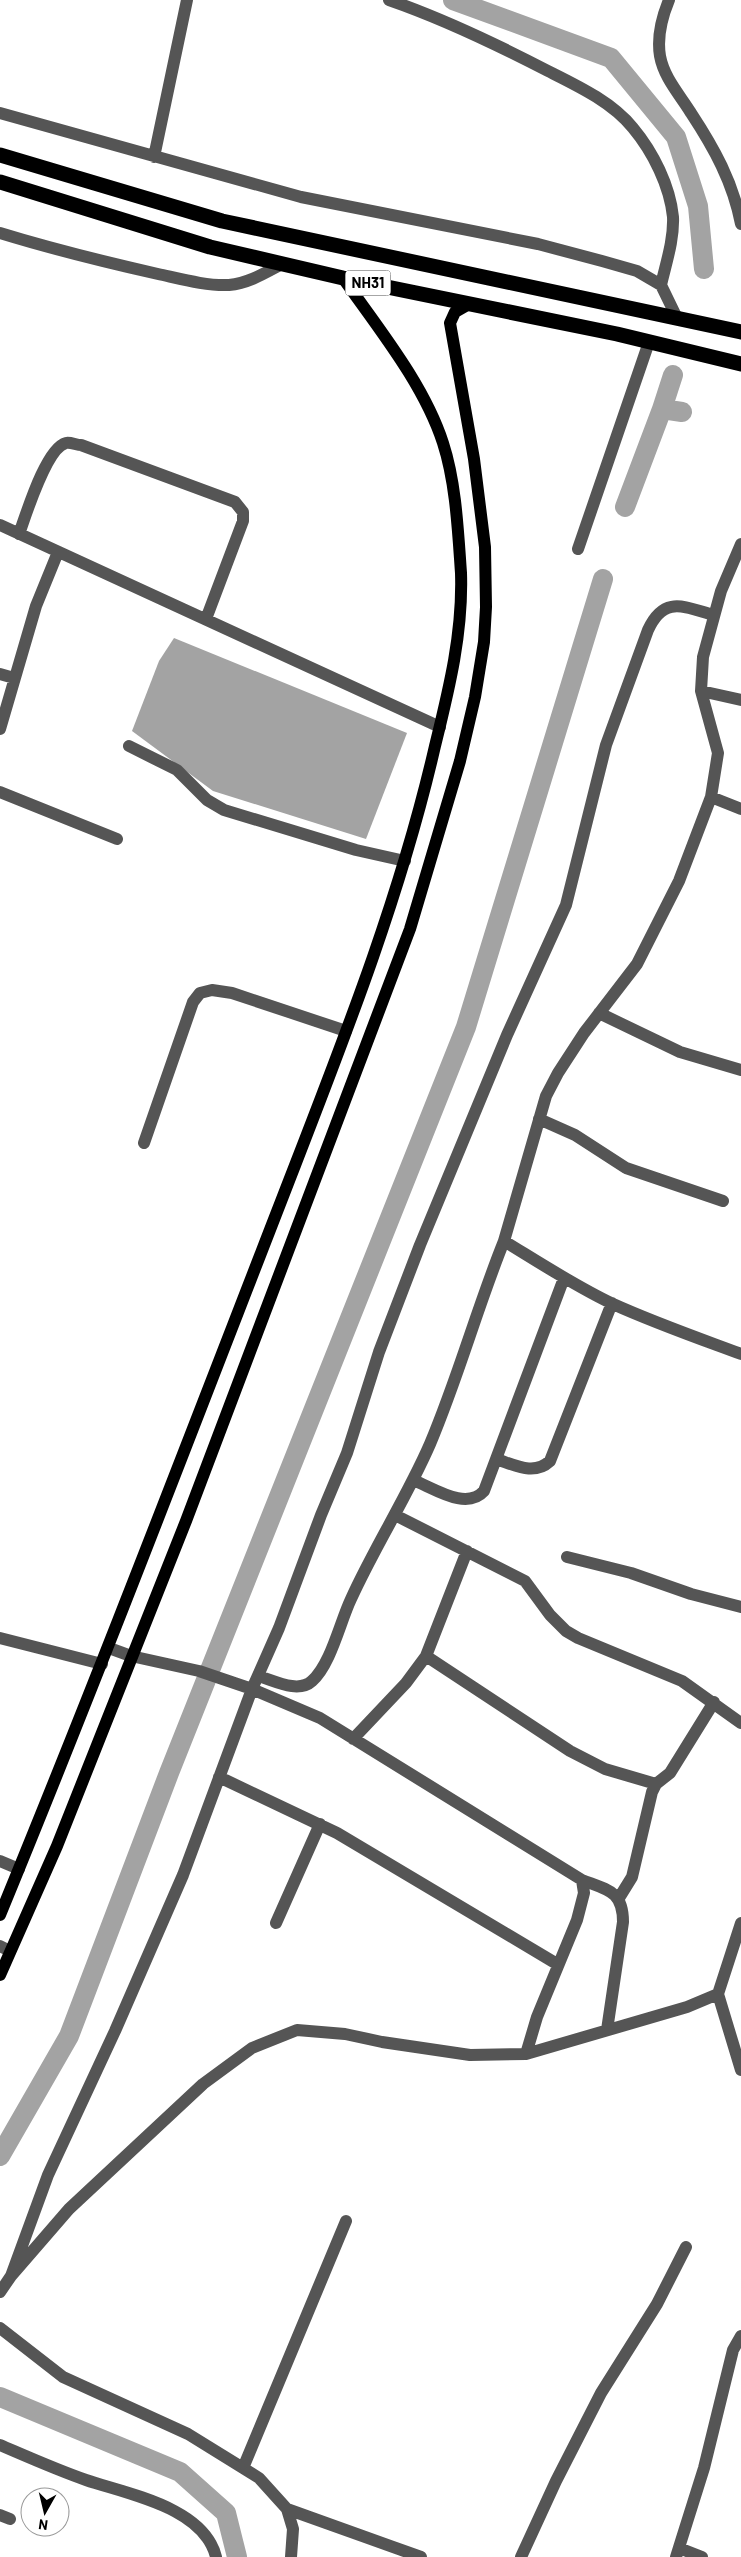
<svg xmlns="http://www.w3.org/2000/svg" width="741" height="2557" viewBox="0 0 741 2557" font-family="Barlow,sans-serif">
	<style>
		.water { fill: #a3a3a3 }
		.lines { fill: none; stroke-linecap: round; stroke-linejoin: round }
		.canal { stroke: #a3a3a3; stroke-width: 20 }
		.minor { stroke: #555; stroke-width: 12 }
		.major { stroke: #000; stroke-width: 12 }
		.highway { stroke: #000; stroke-width: 15 }
		.labels { text-anchor: middle; stroke-width: 4; stroke-linejoin: round; paint-order: stroke }
		.shield { fill: #fff; stroke: #4c4c4c; stroke-width: 1 }
		.shield-label { font-size: 15px; font-weight: bold; fill: #000 }
	</style>
	<rect width="100%" height="100%" fill="#fff"/>
	<path class="water" d="M174 638 407 733 366 839 213 791 132 731 159 661Z"/>
	<g class="lines">
		<path class="canal" d="M453 0 611 58 676 137 698 206 704 269
			M662 409 673 375
			M625 507 662 409 682 412
			M0 2156 69 2036 169 1773 466 1027 603 579
			M0 2397 180 2472 226 2513 237 2557"/>
		<path class="minor" d="M389 0C444 19 496 44 548 71 578 86 612 102 633 128 653 152 670 186 673 217 674 240 666 263 661 285
			M669 0C662 17 657 38 660 56 664 78 680 95 691 113 714 148 733 182 741 224
			M0 113 301 197 538 244 602 261 637 271 661 285 677 318
			M154 157 187 0
			M0 233C52 249 105 262 158 274 181 279 206 286 229 285 249 283 265 273 282 264
			M0 525 440 727
			M19 534C26 515 46 448 66 443 70 442 77 445 81 445L235 502 243 512V521L206 619
			M578 549 649 342
			M0 674 14 678
			M701 691 741 700
			M0 729 36 606 58 552
			M129 746 177 770 207 800 224 810 356 850 405 861
			M0 792 117 839
			M711 797 741 809
			M599 1013 680 1052 741 1070
			M539 1119 575 1135 626 1168 723 1201
			M144 1143 193 1002 200 993 212 990 232 993 346 1031
			M504 1241 546 1096 558 1073 584 1033 637 964 679 881 711 797 718 753 701 691 703 657 721 591 741 544
			M496 1459C515 1465 534 1476 550 1461L612 1303
			M413 1480C434 1488 466 1511 484 1491L564 1278
			M395 1515 525 1581 550 1615 566 1631 578 1638 682 1681 741 1723
			M567 1557 631 1573 691 1594 741 1607
			M0 1638 102 1664
			M109 1648 131 1656 199 1671 252 1689 320 1718 582 1880 584 1893 577 1920 537 2017 526 2054
			M426 1656 570 1751 605 1769 656 1784
			M258 1676C273 1680 298 1694 312 1681 331 1664 340 1622 351 1599 375 1546 407 1497 430 1444 458 1378 477 1308 504 1241 540 1263 575 1286 613 1304 655 1323 698 1338 741 1354
			M353 1739 406 1683 426 1656 467 1551
			M219 1777 337 1833 557 1964
			M0 1861 19 1869
			M582 1880C608 1890 623 1891 623 1922L607 2030
			M619 1898 632 1877 652 1792 656 1784 670 1773 714 1702
			M276 1923 320 1824
			M741 1923 718 1994 741 2070
			M0 1946 10 1951
			M11 2276 48 2175 115 2031 183 1875 252 1689 279 1628 321 1515 347 1453 379 1352 420 1245 507 1035 566 905 606 745 648 630C664 595 684 607 714 615
			M0 2292 11 2276 69 2209 203 2084 252 2048 297 2030 345 2034 382 2042 470 2055 526 2054 687 2007 718 1994
			M0 2328 63 2377 188 2434 259 2478 287 2509 293 2529 291 2557
			M0 2445C28 2457 57 2470 86 2480 127 2494 204 2507 216 2557
			M243 2468 346 2221
			M287 2509 421 2557
			M0 2515 10 2519
			M679 2548 702 2557
			M521 2557 556 2481 601 2393 657 2304 686 2247
			M676 2557 704 2468 733 2350 741 2336"/>
		<path class="major" d="M0 1915C97 1679 188 1441 280 1204 338 1054 399 903 435 746 449 689 463 633 461 573 458 531 456 483 443 443 424 384 378 328 343 278
			M0 1975 57 1846 186 1521 410 929 460 761 475 697 484 642 486 607 485 547 474 459 450 323 455 312 469 304"/>
		<path class="highway" d="M0 155 222 221 741 332
			M0 182 210 247 343 278 617 334 741 364"/>
	</g>
	<g class="labels">
		<rect class="shield" x="345.5" y="270.5" width="45" height="25" rx="4"/>
		<g class="shield-label">
			<text x="368" y="288">NH31</text>
		</g>
	</g>
	<g transform="translate(45 2512) rotate(188)"><circle r="24" fill="#ffffff" stroke="#999999"/>
	<path d="M0-4L9 19L0 12L-9 19Z" fill="#000000"/>
	<text y="-8" font-size="14" font-weight="bold" text-anchor="middle" fill="#000000">N</text>
	</g>
</svg>
